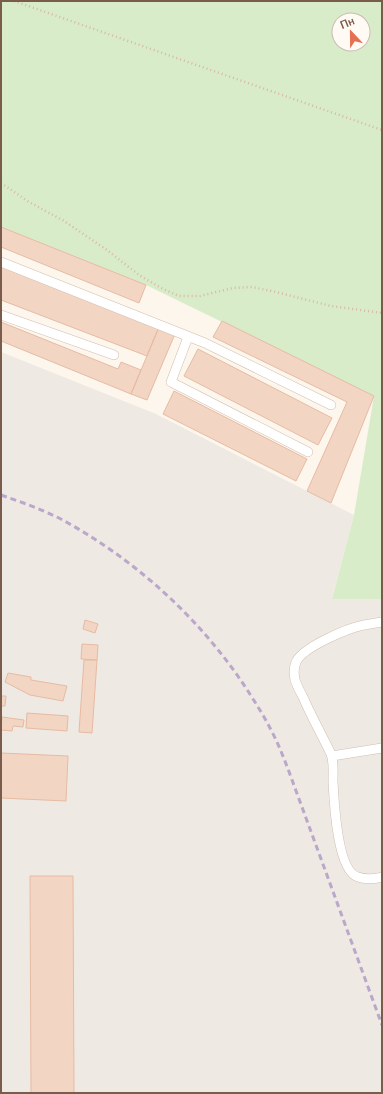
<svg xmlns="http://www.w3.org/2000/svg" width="383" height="1094" viewBox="0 0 383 1094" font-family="Lato,sans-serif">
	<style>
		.industrial { fill: #efe9e4 }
		.green { fill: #d8ecc9; fill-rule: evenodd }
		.building { fill: #f3d5c3; stroke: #e6bba3 }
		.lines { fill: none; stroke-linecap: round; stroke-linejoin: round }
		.service-casing { stroke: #d1beb0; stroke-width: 10 }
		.path { stroke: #d9b8a5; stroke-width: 2.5; stroke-dasharray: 1 3; stroke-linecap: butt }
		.service { stroke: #fff; stroke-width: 9 }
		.rail { stroke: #b9a8c9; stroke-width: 3; stroke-dasharray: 6 4; stroke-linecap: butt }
	</style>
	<rect width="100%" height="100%" fill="#fdf6ec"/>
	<path class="industrial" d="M1 352 156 414 354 515 332 598 382 599V1093H1Z"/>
	<path class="green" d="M1 1H382V599H332L354 515 374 396 146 285 1 227ZM339 20H363V44H339Z"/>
	<path class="building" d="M1 227 146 285 139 303 1 247Z
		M1 266 159 327 147 356 1 300Z
		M222 321 374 396 331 503 307 491 347 402 213 337Z
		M1 322 118 369 121 362 141 370 131 394 1 341Z
		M159 327 175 334 147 400 131 394Z
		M198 349 332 418 318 445 184 376Z
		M174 391 307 459 296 481 163 414Z
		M85 620 98 624 95 633 83 629Z
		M82 644 98 645 97 660 81 659Z
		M84 660H97L92 733 79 732Z
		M8 673 31 677V680L67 686 63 701 30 695 5 682Z
		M1 696H6L5 706H1Z
		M27 713 68 716 67 731 26 728Z
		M2 717 24 720 23 727 13 726 12 731 1 730Z
		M1 753 68 756 66 801 1 798Z
		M30 876H73L74 1093H31Z"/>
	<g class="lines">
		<defs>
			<path id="service" d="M1 262 205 343 331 405
				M1 315 114 355
				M188 337 171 382 308 452
				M382 622C376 623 370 624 364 625 348 628 303 647 296 662 294 667 294 675 295 680 297 686 300 692 303 697 311 716 322 735 331 754 334 761 333 773 333 781 334 800 337 871 358 877 366 880 374 879 382 877
				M332 756 382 748"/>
		</defs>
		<use href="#service" class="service-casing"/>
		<path class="path" d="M14 1 382 130
			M1 183 29 202 64 221 107 250 139 275 163 289 179 296H200L233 288 252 287 276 292 331 306 382 313"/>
		<use href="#service" class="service"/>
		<path class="rail" d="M1 495C24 503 47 511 68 523 139 563 201 620 246 688 255 702 264 716 271 730 278 743 283 756 288 769L382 1025"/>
	</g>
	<rect width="383" height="1094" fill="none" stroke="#7a5c4d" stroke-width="4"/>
	<g transform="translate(351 32) rotate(338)"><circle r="19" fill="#fffaf3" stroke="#cabbb1"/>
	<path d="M0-3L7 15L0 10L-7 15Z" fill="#e76f51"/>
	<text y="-6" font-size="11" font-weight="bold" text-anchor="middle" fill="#7a5c4d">Пн</text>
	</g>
</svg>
